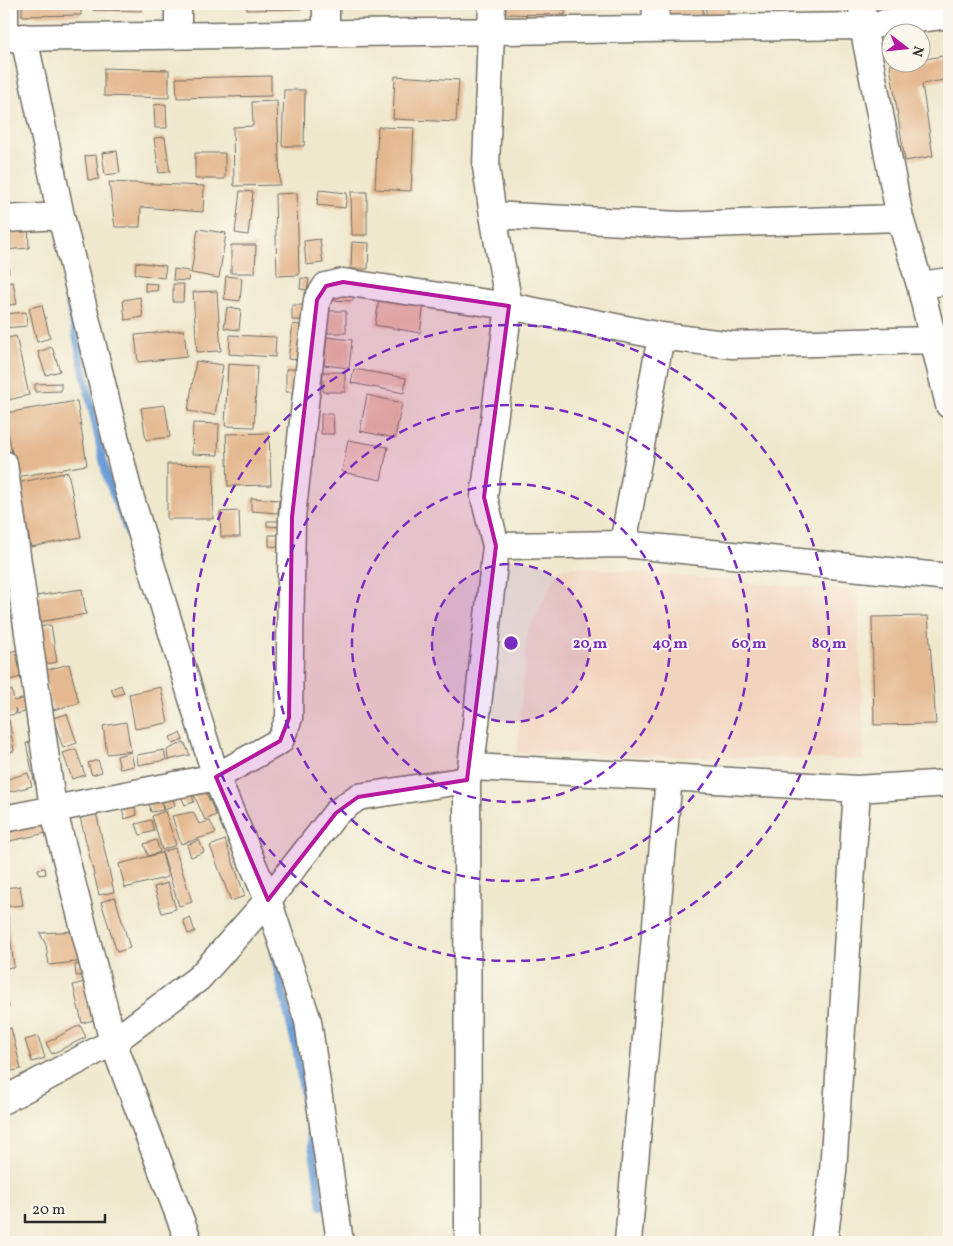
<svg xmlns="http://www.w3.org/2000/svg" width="953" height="1246" viewBox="0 0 953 1246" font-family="Vollkorn,serif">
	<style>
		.built { fill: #f2d4be }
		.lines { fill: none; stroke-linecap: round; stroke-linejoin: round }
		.stream { stroke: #6b9dd6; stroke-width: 8 }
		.building { fill: #e4b991 }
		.minor-casing { stroke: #706d64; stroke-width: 29 }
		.minor { stroke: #fff; stroke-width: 26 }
		.marked { fill: #b5179e; fill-opacity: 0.2; stroke: #b5179e; stroke-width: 4; stroke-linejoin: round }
		.ring { fill: none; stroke: #7b2cbf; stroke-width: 2.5; stroke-dasharray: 9 6 }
		.centre { fill: #7b2cbf; stroke: #fbf7ec; stroke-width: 2.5 }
		.ring-label { font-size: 15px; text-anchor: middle; font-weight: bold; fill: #7b2cbf; stroke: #fbf7ec; stroke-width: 4; stroke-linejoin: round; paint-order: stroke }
	</style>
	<rect width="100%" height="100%" fill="#fbf7ec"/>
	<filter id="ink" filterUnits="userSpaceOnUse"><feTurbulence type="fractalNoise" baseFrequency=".02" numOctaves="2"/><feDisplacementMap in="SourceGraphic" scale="10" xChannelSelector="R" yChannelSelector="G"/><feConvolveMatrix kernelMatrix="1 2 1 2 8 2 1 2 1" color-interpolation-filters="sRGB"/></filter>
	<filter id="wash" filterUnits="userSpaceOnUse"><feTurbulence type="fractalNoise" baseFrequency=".0096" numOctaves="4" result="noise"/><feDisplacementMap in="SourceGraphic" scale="20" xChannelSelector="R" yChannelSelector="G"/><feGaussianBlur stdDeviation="1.12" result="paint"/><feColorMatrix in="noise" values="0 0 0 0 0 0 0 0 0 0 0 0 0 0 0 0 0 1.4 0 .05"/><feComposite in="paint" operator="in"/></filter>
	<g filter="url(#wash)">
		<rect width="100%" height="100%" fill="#efe8cd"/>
		<path class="built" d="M577 567 858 592 864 760 517 753 527 634 559 569Z"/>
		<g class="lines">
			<path class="stream" d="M69 303 107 478 129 535
				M274 955 297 1053 322 1206"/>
		</g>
		<g id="blocks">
			<path class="building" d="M22 4H81V15L22 16Z
				M93 4H143L142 11 93 10Z
				M247 4H304V9L247 10Z
				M502 4H565V15L502 14Z
				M666 4H703V15L666 16Z
				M706 4H728V17H706Z
				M949 55V79L922 84 933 156 905 161 890 65 920 62V60Z
				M104 68 169 70V98L104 96Z
				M271 76V96L177 98 176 78Z
				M395 76 459 80 456 122 393 119Z
				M284 90H305L304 146H282Z
				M277 101 280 185 234 186 233 127 253 126 252 102Z
				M166 104 167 128H155L154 105Z
				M378 127 414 128 411 191 375 189Z
				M165 137 170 172 159 173 154 138Z
				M117 151 120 173 105 175 102 153Z
				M195 153H225V179H195Z
				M96 155 99 179 88 180 85 156Z
				M109 182 204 186 203 212 141 207 140 227H115Z
				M319 190 347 193 345 208 317 205Z
				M240 191 253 192 248 235 235 233Z
				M351 192H367V235H352Z
				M297 193 299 275 277 276 275 194Z
				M28 222 29 248 4 250V224Z
				M198 229 226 233 219 278 191 273Z
				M320 239 323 263 306 265 304 241Z
				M352 242 369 243 368 269H351Z
				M231 245H256L255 273H231Z
				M4 259H7L9 273 4 274Z
				M136 262 166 266 164 278 135 274Z
				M174 269 189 271 188 281 173 280Z
				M226 276 242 278 240 301 224 299Z
				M301 278 309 279 307 290 300 289Z
				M13 282 17 304 4 306V283Z
				M145 283 158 284 157 291H145Z
				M173 284H184L183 302H173Z
				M217 291 221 351 197 352 193 292Z
				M330 292 354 293 353 301 330 300Z
				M380 295 424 303 420 333 375 325Z
				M140 297 143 317 125 320 123 300Z
				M42 305 50 338 37 342 29 308Z
				M292 305H305L306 320H292Z
				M227 307 241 309 239 330 224 328Z
				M326 311H346V333H326Z
				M26 312 27 326 4 328V314Z
				M293 324 307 326 302 360 288 359Z
				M184 330 187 357 138 362 135 335Z
				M230 335 276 337 275 357 229 354Z
				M16 336 29 395 8 400 4 381V339Z
				M327 337 352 340 349 368 324 365Z
				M52 347 60 371 46 375 38 352Z
				M196 361 223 365 215 415 188 411Z
				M228 364 257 366 254 427 225 426Z
				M286 369H301V392H286Z
				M354 369 406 378 404 393 351 383Z
				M323 372H345V392H323Z
				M61 383V391L35 392V384Z
				M367 395 402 403 395 438 360 431Z
				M77 401 87 465 16 477 5 413Z
				M165 405 170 437 146 440 141 408Z
				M321 414H333L334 434H321Z
				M193 423 219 424 218 455 192 454Z
				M269 433 271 485 228 486 226 434Z
				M348 440 388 447 381 480 342 472Z
				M167 464 214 465 213 519H167Z
				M68 472 81 537 31 547 18 483Z
				M251 498 279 500 278 513 251 511Z
				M239 511 240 537H221L220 512Z
				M267 521H284V527L267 526Z
				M269 535H284V547L269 546Z
				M82 589 86 614 33 623 30 597Z
				M928 616 936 724 874 725 872 617Z
				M51 625 57 662 40 665 33 628Z
				M16 650 24 676 6 681 4 672V654Z
				M69 664 79 703 53 710 43 671Z
				M121 685 124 693 114 696 111 689Z
				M161 687 168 723 135 729 129 694Z
				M12 690 14 701 26 698 29 711 17 714 15 708 16 714 4 716V692Z
				M67 714 77 743 63 748 53 718Z
				M9 720 14 751 4 753V721Z
				M126 722 131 751 107 754 103 726Z
				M180 733 183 740 173 744 170 737Z
				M39 741 48 782 35 785 26 743Z
				M184 742 190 755 168 760 167 750Z
				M76 749 85 775 72 779 63 753Z
				M164 750 166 760 138 765 137 755Z
				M131 752 134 766 120 769 117 756Z
				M98 760 102 772 92 775 88 763Z
				M28 773 32 786 5 793 4 780Z
				M204 788 216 815 205 820 193 793Z
				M190 790 194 802 185 805 180 794Z
				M171 793 175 806 164 810 160 797 163 810 151 812 148 799Z
				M133 802 137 815 125 819 121 806Z
				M165 811 176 845 162 850 152 816Z
				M96 812 114 892 99 895 80 817Z
				M193 812 199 824 210 821 216 833 181 844 172 816Z
				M53 818 56 831 5 842 4 829Z
				M151 820 154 831 140 835 136 824Z
				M156 840 160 852 148 856 144 844Z
				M199 840 204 852 191 857 187 845Z
				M225 840 245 896 231 901 210 846Z
				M175 848 192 902 179 906 162 852Z
				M162 853 168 877 125 888 119 864Z
				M45 868 46 874 39 875 38 869Z
				M168 883 176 909 162 913 154 887Z
				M4 884 5 888 20 886 23 905 4 907Z
				M115 897 130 948 117 952 101 902Z
				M4 910H7L14 967 4 968Z
				M190 917 195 932 188 934 183 920Z
				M80 931 85 961 49 965 46 945 40 933Z
				M85 963 87 975 76 976 75 965Z
				M89 981 98 1019 82 1023 73 985Z
				M4 992 9 1007 4 1009Z
				M80 1025 86 1037 52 1054 46 1043Z
				M11 1028 21 1069 4 1073V1030Z
				M38 1036 45 1058 32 1062 25 1040Z"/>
		</g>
	</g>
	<g filter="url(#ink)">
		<use href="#blocks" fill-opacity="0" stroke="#706d64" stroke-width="1"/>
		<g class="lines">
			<defs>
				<path id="minor" d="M178 4V35
					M862 4 863 26 900 218 920 285 949 405
					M655 29 656 4
					M326 33V4
					M24 37 61 216 128 489 216 777 268 900 308 1021 340 1242
					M4 38 863 26 949 15
					M5 38V4
					M493 215 679 225 900 218
					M4 219 61 216
					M920 285 949 281
					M4 464 53 808 113 1042 189 1242
					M623 544 661 336
					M496 546 623 544 949 577
					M471 767 669 777 857 789 949 783
					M4 819 216 777 280 741 289 718 292 517 317 300 326 286 343 282 509 306 661 336 732 345 933 340
					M4 1100 113 1042 199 978 268 900 336 813 358 797 467 780
					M468 1242 467 780 471 767 496 546 484 497 509 306 493 215 486 167 492 4
					M628 1242 669 777
					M824 1242 833 1172 857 789"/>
			</defs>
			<use href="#minor" class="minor-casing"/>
			<use href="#minor" class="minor"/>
		</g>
	</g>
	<path class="marked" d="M343 282 509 306 484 497 496 546 467 780 358 797 336 813 268 900 216 777 280 741 289 718 292 517 317 300 326 286Z"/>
	<circle cx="511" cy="643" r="79" fill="#7b2cbf" fill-opacity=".12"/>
	<g class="ring">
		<circle cx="511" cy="643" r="79"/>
		<circle cx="511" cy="643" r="159"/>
		<circle cx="511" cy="643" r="238"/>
		<circle cx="511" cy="643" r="318"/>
	</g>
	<circle cx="511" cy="643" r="8" class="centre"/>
	<g class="ring-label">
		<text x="590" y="648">20 m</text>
		<text x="670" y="648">40 m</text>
		<text x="749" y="648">60 m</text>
		<text x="829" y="648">80 m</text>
	</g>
	<rect width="953" height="1246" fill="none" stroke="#fbf7ec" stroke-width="20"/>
	<g transform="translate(906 48) rotate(106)"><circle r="24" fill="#fbf7ec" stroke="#a8a59f"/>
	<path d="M0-4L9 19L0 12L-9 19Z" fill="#b5179e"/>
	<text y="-8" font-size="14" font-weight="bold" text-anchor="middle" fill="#2b2b2b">N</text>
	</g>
	<path d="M25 1214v8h80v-8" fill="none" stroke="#2b2b2b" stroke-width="2.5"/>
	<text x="32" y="1214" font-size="15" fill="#2b2b2b" stroke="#fbf7ec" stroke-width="4" paint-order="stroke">20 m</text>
</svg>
